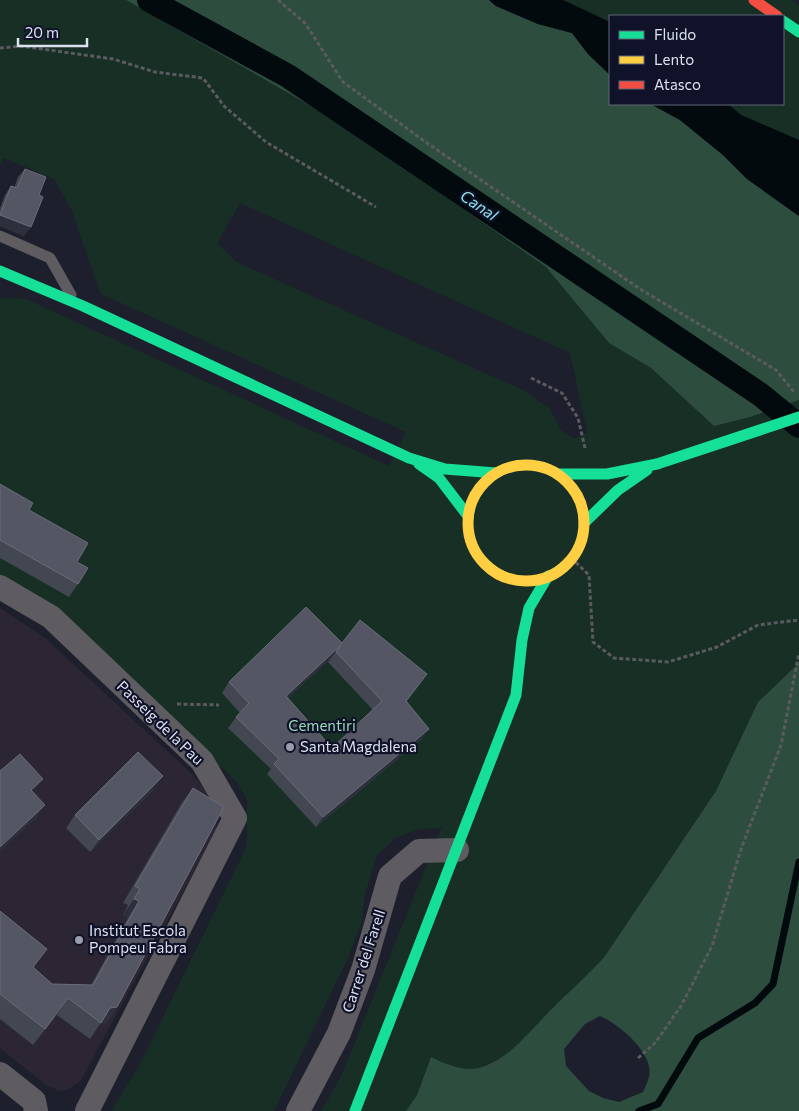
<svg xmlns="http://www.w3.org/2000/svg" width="799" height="1111" viewBox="0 0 799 1111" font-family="Commissioner,sans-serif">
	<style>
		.commercial { fill: #2b2534 }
		.green { fill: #172f25; fill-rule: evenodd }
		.forest { fill: #2d4e3f; fill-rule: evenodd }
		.water { fill: #030a0e }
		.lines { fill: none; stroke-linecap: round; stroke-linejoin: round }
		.stream { stroke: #030a0e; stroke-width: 7 }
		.canal { stroke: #030a0e; stroke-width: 24 }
		.path { stroke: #5b5a5f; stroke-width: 3; stroke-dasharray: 4 2.5; stroke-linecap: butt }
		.lane { stroke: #5f5c61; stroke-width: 11 }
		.street { stroke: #5f5c61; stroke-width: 24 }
		.fast { stroke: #16e098; stroke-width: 11 }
		.slow { stroke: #ffcf43; stroke-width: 11 }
		.jam { stroke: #f24e42; stroke-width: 11 }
		.wall { fill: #434752; fill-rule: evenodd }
		.shaded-wall { fill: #2d303c }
		.building { fill: #545763; stroke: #696c79; fill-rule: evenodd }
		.poi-dot { fill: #999dab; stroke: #0f1228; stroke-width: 2 }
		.labels { text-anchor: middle; stroke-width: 4.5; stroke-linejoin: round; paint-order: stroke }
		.street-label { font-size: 15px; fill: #dce0ef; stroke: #0f1228 }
		.park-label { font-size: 15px; fill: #99dbb8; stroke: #0f1228 }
		.poi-label { font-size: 15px; fill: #dce0ef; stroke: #0f1228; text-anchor: start }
		.water-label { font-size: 16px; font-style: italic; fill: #8ce1e9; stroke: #0f1228 }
	</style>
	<rect width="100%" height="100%" fill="#1d202c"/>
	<path class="commercial" d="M0 608 45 638 190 772 213 798 217 817 216 831 81 1080 68 1090 60 1091 46 1085 0 1048Z"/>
	<path class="green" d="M0 0H126L344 125 546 267 609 343 651 368 714 426 750 417 799 400V663L758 702 716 791 605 956C593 971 578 984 564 997 544 1019 511 1058 482 1067 465 1073 446 1064 431 1057L417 1095 406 1111H321L341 1077 442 827 417 830 397 837 377 855 365 894 362 922 348 958 274 1111H111L138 1068 247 846V799L236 781 60 615 0 580V298L26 299 389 466 406 432 101 294 71 209 54 179 4 158 0 164ZM240 203 570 353 587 433 574 439 561 430 549 408 523 390 236 262 217 243Z
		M563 0H793L799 5V140L741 115 728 104H783V16H610V22Z"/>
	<path class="forest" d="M126 0H489L496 6 538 24 572 33 588 54 610 75V104H650L680 120 723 155 747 179 799 216V400L750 417 714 426 651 368 609 343 546 267 344 125Z
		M799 663V1111H406L417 1095 431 1057C446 1064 465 1073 482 1067 511 1058 532 1028 553 1008 570 990 589 975 605 956L716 791 758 702ZM600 1016C619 1024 655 1054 649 1077 648 1082 645 1087 643 1092L619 1102 603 1098 589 1091 566 1066 564 1049 585 1024Z"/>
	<path class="water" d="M489 0H563L610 22V75L588 54 572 33 538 24 496 6Z
		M651 104H728L741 115 799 140V216L747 179 723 155 680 120Z"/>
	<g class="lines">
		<path class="stream" d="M639 1111 658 1104 698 1038 755 1003 773 984 799 862"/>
		<path class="canal" d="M149 0 288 76 761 395 799 426"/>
		<path class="path" d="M278 0 305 23 343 82 427 143 640 289 776 370 794 392
			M0 48 21 46 113 59 155 72 203 78 224 106 266 142 376 207
			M531 378 562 393 578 418 585 448
			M571 558 589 575 593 642 614 658 668 662 717 647 758 625 799 620
			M177 704 219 705
			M638 1058 655 1043 681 1006 712 946 741 849 781 745 799 653"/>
		<path class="lane" d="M0 236 50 258 71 295"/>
		<path class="street" d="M0 587 51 617 202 761 235 818 87 1111
			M0 1074 34 1101 36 1111
			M298 1111 339 1033 363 970 390 876 419 851 457 850"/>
		<path class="fast" d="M783 21 799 32
			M0 271 83 306 409 458 445 469 496 473
			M419 464 439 478 468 516
			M557 474H607L657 464 799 417
			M584 523 618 490 647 470
			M355 1111 516 695 522 640 529 608 548 576"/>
		<path class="slow" d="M468 523a58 58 0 1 1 116 0a58 58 0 1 1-116 0Z"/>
		<path class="jam" d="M754 0 777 16"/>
	</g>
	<path class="wall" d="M25 169 39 195 24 236 0 226V208L5 195 11 186 14 188 18 177Z
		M0 484 29 510 77 562 78 584 69 597 0 558Z
		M342 643 419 685 407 701 422 739 316 827 267 774 271 769 228 728 236 717 240 713 222 693 229 682ZM332 657 328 662 373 710 332 748 288 698Z
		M193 788 117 1007 106 1024H100L90 1039 57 1015 33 1045 0 1019V911L34 968 52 984 91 985 128 918 123 915 128 905 123 903 181 804Z
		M154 789 90 852 66 828 75 815Z"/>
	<path class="shaded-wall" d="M0 215 31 227 24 236 0 226Z
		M341 645 332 657 279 707 286 696Z
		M429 729 422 739 316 827 323 817Z
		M163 776 154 789 90 852 99 840Z
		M43 779 34 791 22 802 31 790Z
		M45 805 36 818 0 852V847Z
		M134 899 139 901 128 918 123 915Z
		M47 949 36 965 21 984 33 967Z
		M68 998 57 1015 33 1045 45 1029Z
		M117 1007 106 1024H100L110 1008Z"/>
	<path class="building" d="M25 169 46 177 39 195 43 197 31 227 0 215 11 186 17 188Z
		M0 484 33 503 29 510 88 543 77 562 88 568 78 584 0 540Z
		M306 607 342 643 360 620 427 674 406 701 429 729 323 817 274 764 279 759 236 717 249 703 229 682ZM341 645 336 652 382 701 332 748 286 696Z
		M138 752 163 776 99 840 75 815Z
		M20 754 43 779 31 790 45 805 0 847V771Z
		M193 788 224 807 117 1007 110 1008 101 1023 68 998 45 1029 0 994V911L47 949 33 967 52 984 93 985 139 901 134 899 140 889 135 886Z"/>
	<g class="poi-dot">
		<circle cx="290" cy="747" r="5"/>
		<circle cx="79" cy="940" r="5"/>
	</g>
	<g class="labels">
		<g class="street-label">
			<text transform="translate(160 723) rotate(44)" y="5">Passeig de la Pau</text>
			<text transform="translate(364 961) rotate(-72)" y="5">Carrer del Farell</text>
		</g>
		<g class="park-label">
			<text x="322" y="731">Cementiri</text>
		</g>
		<g class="poi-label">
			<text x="300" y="752">Santa Magdalena</text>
			<text x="89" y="936">Institut Escola<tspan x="89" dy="17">Pompeu Fabra</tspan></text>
		</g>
		<g class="water-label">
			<text transform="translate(479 205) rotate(34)" y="6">Canal</text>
		</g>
	</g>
	<rect x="609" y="15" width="175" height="90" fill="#0f1228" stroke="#616478"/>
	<rect x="619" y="31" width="25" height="8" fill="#16e098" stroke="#616478"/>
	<text x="654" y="40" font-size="15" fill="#dce0ef">Fluido</text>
	<rect x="619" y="56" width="25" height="8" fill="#ffcf43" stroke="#616478"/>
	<text x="654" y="65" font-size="15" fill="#dce0ef">Lento</text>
	<rect x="619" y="81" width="25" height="8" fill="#f24e42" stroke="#616478"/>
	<text x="654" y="90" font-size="15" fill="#dce0ef">Atasco</text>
	<path d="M18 38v8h69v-8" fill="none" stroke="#dce0ef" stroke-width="2.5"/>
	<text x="25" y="38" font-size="15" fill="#dce0ef" stroke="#0f1228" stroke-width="4" paint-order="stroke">20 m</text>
</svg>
